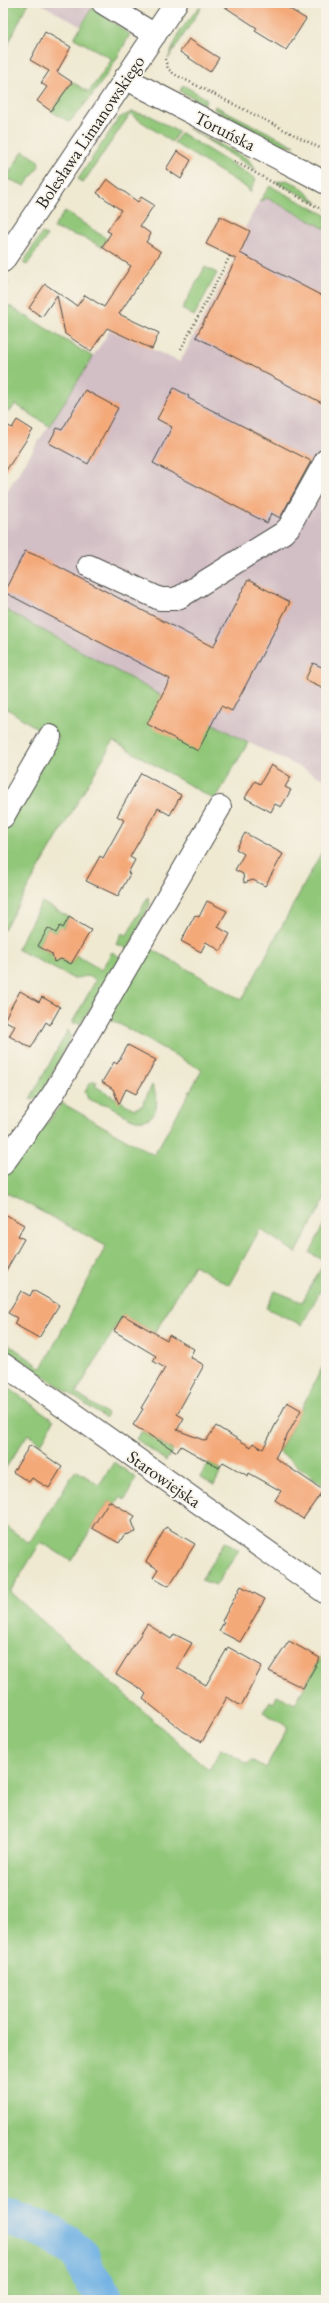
<svg xmlns="http://www.w3.org/2000/svg" width="329" height="2303" viewBox="0 0 329 2303" font-family="'EB Garamond',serif">
	<style>
		.industrial { fill: #d2bec5 }
		.green { fill: #91c779; stroke: #5e7952 }
		.lines { fill: none; stroke-linecap: round; stroke-linejoin: round }
		.river { stroke: #6fb1e3; stroke-width: 37 }
		.building { fill: #f4a979 }
		.minor-casing { stroke: #484844; stroke-width: 24 }
		.path { stroke: #484844; stroke-width: 2.5; stroke-dasharray: 1 3; stroke-linecap: butt }
		.minor { stroke: #fff; stroke-width: 22 }
		.labels { text-anchor: middle; stroke-width: 3.5; stroke-linejoin: round; paint-order: stroke }
		.street-label { font-size: 18px; fill: #2b2b2b; stroke: #f7f3e8 }
	</style>
	<rect width="100%" height="100%" fill="#f7f3e8"/>
	<filter id="ink" filterUnits="userSpaceOnUse"><feTurbulence type="fractalNoise" baseFrequency=".025" numOctaves="2"/><feDisplacementMap in="SourceGraphic" scale="8" xChannelSelector="R" yChannelSelector="G"/><feConvolveMatrix kernelMatrix="1 2 1 2 8 2 1 2 1" color-interpolation-filters="sRGB"/></filter>
	<filter id="wash" filterUnits="userSpaceOnUse"><feTurbulence type="fractalNoise" baseFrequency=".012" numOctaves="4" result="noise"/><feDisplacementMap in="SourceGraphic" scale="16" xChannelSelector="R" yChannelSelector="G"/><feGaussianBlur stdDeviation="0.9" result="paint"/><feColorMatrix in="noise" values="0 0 0 0 0 0 0 0 0 0 0 0 0 0 0 0 0 1.4 0 .05"/><feComposite in="paint" operator="in"/></filter>
	<g filter="url(#wash)">
		<rect width="100%" height="100%" fill="#efe9d1"/>
		<path class="industrial" d="M40 3H95L80 26Z
			M267 198 326 229V780L239 738 3 609V497L110 330 180 362 250 231 245 228 259 202Z"/>
		<path class="green" d="M3 3H28L3 55Z
			M199 7 201 8 168 59 180 31Z
			M92 8 130 34C115 64 93 98 69 122L51 111 72 82 89 92 112 59 74 38Z
			M183 85 207 99 205 104 180 91Z
			M215 106 295 146 283 145 214 109Z
			M132 112 151 116 178 132 172 142 130 114 83 183 78 179 119 118Z
			M188 128 248 159 256 170Z
			M181 133 256 179 250 192 247 188 174 143Z
			M23 151 38 160 39 166 25 186 6 178Z
			M286 180 298 185 318 203 276 182Z
			M270 186 326 215V229L267 198 259 202Z
			M65 211 107 239 102 247 87 239 53 228Z
			M42 233 47 236 27 265 23 263Z
			M205 267 217 273 194 316 182 309Z
			M3 302 93 357 49 426 15 404 10 412 3 408Z
			M6 610 248 743 215 800 113 741 3 931V833L59 737 44 733 3 706V615Z
			M326 844V1197L296 1253 260 1229 229 1285 194 1265 155 1333 123 1315 76 1393 107 1414 105 1418 3 1347 4 1341 42 1368 106 1246 3 1191V1178L22 1157 62 1103 154 1155 202 1070 110 1019V1009L150 948 242 1000Z
			M148 897 150 904 128 949 116 944 122 933 127 935Z
			M42 902 69 917 63 928 60 927 56 933 48 928 38 946 52 954 58 960 61 959 71 964 76 955 101 970 112 952 122 959 81 1023H72L96 980C86 973 83 978 74 979L17 949Z
			M68 1030 71 1037 43 1091 39 1097 30 1099Z
			M94 1081 97 1082 95 1086 134 1109 142 1106 152 1085C160 1100 159 1123 136 1120 127 1118 115 1108 106 1104H101L88 1099 85 1092 89 1084Z
			M326 1219V1287L323 1286 302 1325 266 1308 275 1291 302 1302 325 1261 310 1253Z
			M326 1360V1487L279 1452Z
			M3 1384 54 1420 41 1444 28 1434 3 1472Z
			M142 1431 173 1450 166 1461 136 1439Z
			M114 1462 136 1478 125 1500 121 1496 115 1505 109 1501 71 1561 41 1542 10 1592 209 1770 221 1749 248 1764 251 1760 266 1768 288 1727 263 1712 270 1701 274 1703 277 1695 295 1704 326 1647V1850L317 1866 326 1875V2300H3V1524L29 1543 76 1470 99 1485Z
			M209 1462 222 1470 214 1485 200 1477Z
			M225 1541 239 1550 216 1585 201 1580Z"/>
		<g class="lines">
			<path class="river" d="M3 2216C29 2225 64 2235 82 2257 85 2261 84 2267 87 2272 93 2282 101 2288 105 2300"/>
		</g>
		<g id="blocks">
			<path class="building" d="M219 3H280L306 19 286 50 255 31 257 28Z
				M45 32 71 47 57 72 72 82 51 111 37 101 47 87 41 83 49 71 30 60Z
				M189 39 219 58 210 72 180 52Z
				M177 151 191 160 181 179 166 169Z
				M107 179 138 202 141 197 154 205 140 226 151 234 146 242 161 252 119 314 159 333 152 349 107 328 91 351 65 334 57 295 42 317 29 308 45 284 77 306 85 295 104 307 131 266 102 247 111 233 107 231 121 210 97 193Z
				M220 216 250 231 240 253 326 298V405L196 337 236 259 206 244Z
				M174 388 189 396 188 398 311 461 280 518 271 513 267 523 153 463 172 427 157 419Z
				M85 390 118 408 88 464 49 443 57 428 62 430Z
				M17 420 33 430 3 475V423L12 428Z
				M25 551 40 557 213 647 248 580 290 602 232 711 221 706 198 751 147 724 170 679 4 592Z
				M313 663 326 669V690L305 680Z
				M271 765 291 777 285 787 291 790 281 807 275 804 271 812 245 798 255 781 260 784Z
				M141 773 181 795 170 815 158 808 130 857 135 860 128 873 130 874 118 896 86 881 100 856 103 858 124 820 117 816Z
				M245 833 283 854 265 886 253 880 244 883 243 874 235 870 244 854 236 849Z
				M207 901 227 911 218 927 230 934 221 951 206 942 201 952 181 941 195 915 199 917Z
				M69 917 91 930 71 964 61 959 54 962 52 954 38 946 48 928 56 933 60 926 63 928Z
				M20 991 39 1002 42 997 60 1007 50 1025 46 1022 31 1048 9 1036 15 1026 4 1020Z
				M128 1045 156 1060 136 1094 126 1089 119 1104 113 1089 102 1082 114 1062 117 1064Z
				M3 1213 24 1225 18 1236 24 1239 3 1276Z
				M33 1290 59 1305 39 1338 14 1324 17 1318 8 1313 21 1291 30 1296Z
				M123 1315 167 1340 169 1335 194 1349 190 1357 204 1365 177 1414 184 1418 177 1430 206 1441 216 1426 251 1447 253 1443 263 1449 287 1402 301 1410 275 1458 323 1490 303 1519 275 1500 281 1491 249 1473 248 1476 223 1462 219 1468 181 1446 177 1452 133 1425 143 1409 141 1408 165 1368 153 1361 156 1356 114 1331Z
				M30 1445 62 1467 49 1488 32 1478 29 1482 13 1472Z
				M109 1501 135 1516 132 1521 136 1532 124 1535 119 1543 92 1528Z
				M166 1527 195 1544 169 1586 153 1577 158 1569 146 1562Z
				M241 1586 265 1599 240 1642 219 1631 224 1622 222 1621Z
				M147 1624 171 1639 174 1634 192 1643 177 1668 206 1685 228 1647 262 1666 241 1706 227 1697 202 1742 183 1731 143 1699 146 1694 141 1689 116 1674Z
				M289 1641 320 1658 303 1688 269 1671Z"/>
		</g>
	</g>
	<g filter="url(#ink)">
		<use href="#blocks" fill-opacity="0" stroke="#484844" stroke-width="1"/>
		<g class="lines">
			<defs>
				<path id="minor" d="M103 3 155 35
					M125 78 326 183
					M3 261 176 3
					M89 566 160 599H174L180 597 283 533 289 527 326 460
					M3 817 50 736
					M3 1164 53 1094 220 807
					M3 1364 326 1593"/>
			</defs>
			<use href="#minor" class="minor-casing"/>
			<path class="path" d="M165 59 168 69 176 75 326 151
				M234 161 326 212
				M3 286 6 281
				M181 349 230 256"/>
			<use href="#minor" class="minor"/>
		</g>
	</g>
	<g class="labels">
		<g class="street-label">
			<text transform="translate(225 131) rotate(27)" y="6">Toruńska</text>
			<text transform="translate(90 132) rotate(-56)" y="6">Bolesława Limanowskiego</text>
			<text transform="translate(164 1479) rotate(35)" y="6">Starowiejska</text>
		</g>
	</g>
	<rect width="329" height="2303" fill="none" stroke="#f7f3e8" stroke-width="16"/>
</svg>
